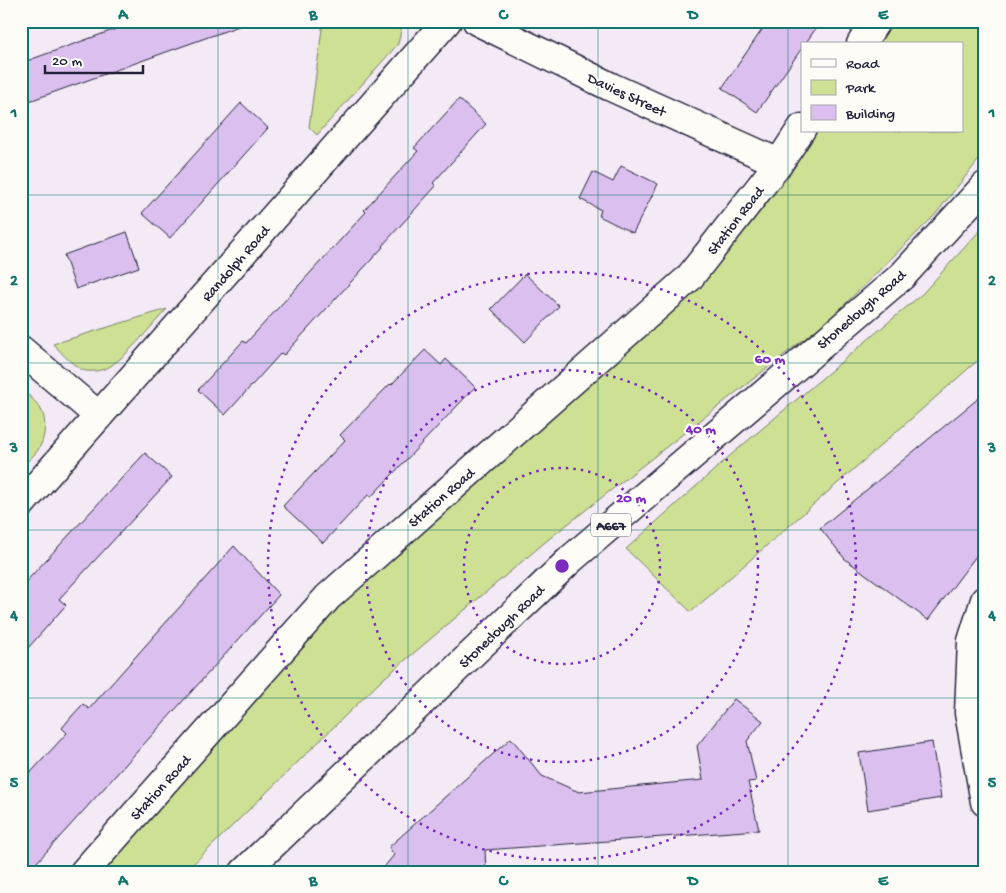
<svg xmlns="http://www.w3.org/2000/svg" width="1006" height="893" viewBox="0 0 1006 893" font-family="'Gochi Hand',sans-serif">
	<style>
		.green { fill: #cde094; stroke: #788168 }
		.building { fill: #dbc0ef; stroke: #22223b }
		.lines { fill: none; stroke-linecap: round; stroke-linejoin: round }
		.minor-casing { stroke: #22223b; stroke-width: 31 }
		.major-casing { stroke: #22223b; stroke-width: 31 }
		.minor { stroke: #fdfcf7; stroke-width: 28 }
		.major { stroke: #fdfcf7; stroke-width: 28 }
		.grid { fill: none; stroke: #0f766e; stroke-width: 1; stroke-opacity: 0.55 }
		.ring { fill: none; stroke: #7b2cbf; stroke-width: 2.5; stroke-dasharray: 2.5 5 }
		.labels { text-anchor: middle; stroke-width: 4.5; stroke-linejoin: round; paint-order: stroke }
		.shield { fill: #fdfcf7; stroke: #646373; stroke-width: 1 }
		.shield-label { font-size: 14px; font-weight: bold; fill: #22223b }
		.street-label { font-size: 15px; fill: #22223b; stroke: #fdfcf7 }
		.centre { fill: #7b2cbf; stroke: #fdfcf7; stroke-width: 2.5 }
		.ring-label { font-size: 15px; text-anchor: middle; font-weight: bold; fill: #7b2cbf; stroke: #fdfcf7; stroke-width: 4.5; stroke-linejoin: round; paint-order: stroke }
		.neatline { fill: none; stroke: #0f766e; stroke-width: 2 }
		.grid-label { font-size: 16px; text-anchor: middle; font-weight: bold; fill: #0f766e }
	</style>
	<rect width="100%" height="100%" fill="#f3eaf5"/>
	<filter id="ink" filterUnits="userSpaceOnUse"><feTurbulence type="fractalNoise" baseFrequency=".02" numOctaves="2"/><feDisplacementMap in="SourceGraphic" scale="10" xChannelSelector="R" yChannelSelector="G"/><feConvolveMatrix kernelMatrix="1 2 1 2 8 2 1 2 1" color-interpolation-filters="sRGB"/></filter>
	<g filter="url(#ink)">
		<path class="green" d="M323 21 403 22 398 44 317 135 309 127Z
			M889 21H985V152L934 216 831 318 550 538 383 679 185 872H101L337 608 700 286 810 131H962V44H872Z
			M985 225V354L691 612 626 549 732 454 922 294Z
			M167 309C152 325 130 353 112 365 106 370 94 372 86 371 74 368 62 353 53 344Z
			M21 388C27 394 33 399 38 405 48 417 46 437 38 450 34 456 27 461 22 467Z"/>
		<path class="building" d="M138 21H239V26L21 104V63Z
			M768 21H821L805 44H802V48L757 112 722 88Z
			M459 99 486 124 433 183 436 186 382 246 383 247 284 355 281 353 225 415 198 390 243 341 246 343 366 212 364 210 418 151 414 148Z
			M241 103 268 128 170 238 142 213Z
			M621 166 658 184 633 233 599 216 601 210 580 199 593 172 613 182Z
			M127 232 139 267 76 289 64 255Z
			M525 274 559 306 525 342 491 309Z
			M425 350 441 365 446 359 475 387 371 497 368 495 323 543 283 506 345 440 340 435 390 384 391 385Z
			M985 393V544L928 620 845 559 820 528Z
			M145 453 172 477 59 599 66 605 21 656V587Z
			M234 546 279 595 28 872H21V783L67 733 62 728 72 716 83 704 89 709Z
			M734 699 763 721 747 741 756 781 748 782 759 830 485 850 486 872H380L394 855 389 847 511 738 542 776 579 792 703 780 697 746Z
			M932 742 941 798 868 810 859 753Z"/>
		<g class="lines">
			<defs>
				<path id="minor" d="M477 21 611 87 779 163
					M861 44 876 21
					M21 350 99 416
					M21 504 447 21
					M985 600 972 641 969 713 985 802
					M84 872 328 597 689 278 779 163 802 128"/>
				<path id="major" d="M244 872 571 559 902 276 985 186"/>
			</defs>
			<use href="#minor" class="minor-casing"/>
			<use href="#major" class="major-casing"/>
			<use href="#minor" class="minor"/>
			<use href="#major" class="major"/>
		</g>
	</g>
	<path class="grid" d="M218 21V872M408 21V872M598 21V872M788 21V872M21 195H985M21 363H985M21 530H985M21 698H985"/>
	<g class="ring">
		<circle cx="562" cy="566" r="98"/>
		<circle cx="562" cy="566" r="196"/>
		<circle cx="562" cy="566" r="294"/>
	</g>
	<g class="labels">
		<rect class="shield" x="591" y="513.5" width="40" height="23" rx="4"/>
		<g class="shield-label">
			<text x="611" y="530">A667</text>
		</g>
		<g class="street-label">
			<text transform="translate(627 94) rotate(25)" y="5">Davies Street</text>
			<text transform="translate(735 220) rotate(-52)" y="5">Station Road</text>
			<text transform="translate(235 263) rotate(-49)" y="5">Randolph Road</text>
			<text transform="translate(861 309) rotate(-41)" y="5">Stoneclough Road</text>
			<text transform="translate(441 497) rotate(-41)" y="5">Station Road</text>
			<text transform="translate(501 626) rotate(-44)" y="5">Stoneclough Road</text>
			<text transform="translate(160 787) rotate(-48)" y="5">Station Road</text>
		</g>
	</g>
	<circle cx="562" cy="566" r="8" class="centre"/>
	<g class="ring-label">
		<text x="770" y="363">60 m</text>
		<text x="701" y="433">40 m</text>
		<text x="631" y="502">20 m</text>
	</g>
	<rect width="1006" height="893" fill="none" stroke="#fdfcf7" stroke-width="55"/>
	<rect x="801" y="42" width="162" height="90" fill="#fdfcf7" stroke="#a5a5ac"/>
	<rect x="811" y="59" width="25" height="8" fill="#fdfcf7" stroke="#a5a5ac"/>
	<text x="846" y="68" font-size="15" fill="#22223b">Road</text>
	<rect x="811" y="80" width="25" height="15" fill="#cde094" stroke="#a5a5ac"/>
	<text x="846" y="92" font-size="15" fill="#22223b">Park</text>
	<rect x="811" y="105" width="25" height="15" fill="#dbc0ef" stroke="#a5a5ac"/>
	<text x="846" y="118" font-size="15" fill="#22223b">Building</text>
	<path d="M45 65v8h98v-8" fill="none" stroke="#22223b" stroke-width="2.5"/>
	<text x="52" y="65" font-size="15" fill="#22223b" stroke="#fdfcf7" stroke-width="4" paint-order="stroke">20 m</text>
	<rect x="28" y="28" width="950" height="838" class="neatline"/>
	<g class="grid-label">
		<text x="123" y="19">A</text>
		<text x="313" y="19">B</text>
		<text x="503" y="19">C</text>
		<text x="693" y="19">D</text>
		<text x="883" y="19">E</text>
		<text x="14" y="117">1</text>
		<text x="992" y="117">1</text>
		<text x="14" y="285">2</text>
		<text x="992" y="285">2</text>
		<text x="14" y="452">3</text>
		<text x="992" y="452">3</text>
		<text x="14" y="620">4</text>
		<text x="992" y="620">4</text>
		<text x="14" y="787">5</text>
		<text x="992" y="787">5</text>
		<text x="123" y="885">A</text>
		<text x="313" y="885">B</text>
		<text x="503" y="885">C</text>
		<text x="693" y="885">D</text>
		<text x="883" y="885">E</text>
	</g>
</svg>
